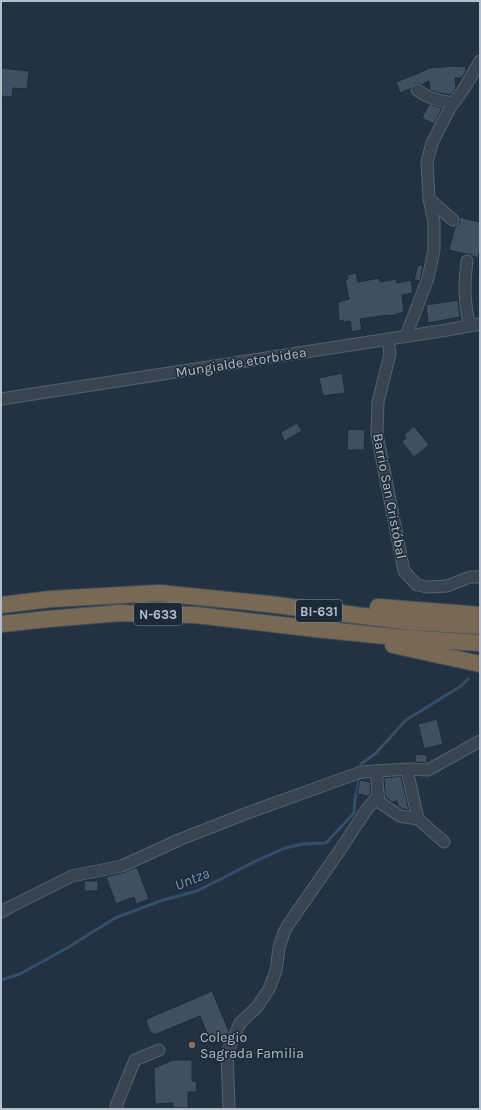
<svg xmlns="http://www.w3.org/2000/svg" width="481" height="1110" viewBox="0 0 481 1110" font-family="Karla,sans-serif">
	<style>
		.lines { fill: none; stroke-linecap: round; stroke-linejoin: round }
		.stream { stroke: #354e6b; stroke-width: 3 }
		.building { fill: #3f5062; stroke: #1e2b39 }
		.minor-casing { stroke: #55626f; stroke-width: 13 }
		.highway-casing { stroke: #424f5c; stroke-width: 18 }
		.minor { stroke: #384452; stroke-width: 11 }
		.highway { stroke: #796954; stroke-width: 16 }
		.education-dot { fill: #8d6e63; stroke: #1c2937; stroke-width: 1.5 }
		.labels { text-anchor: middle; stroke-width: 3; stroke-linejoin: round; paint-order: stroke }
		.shield { fill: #1c2937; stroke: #86929f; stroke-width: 1 }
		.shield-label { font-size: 13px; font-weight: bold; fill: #b4bfcc }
		.street-label { font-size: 14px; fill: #b4bfcc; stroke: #1c2937 }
		.poi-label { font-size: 14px; fill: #b4bfcc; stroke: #1c2937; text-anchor: start }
		.water-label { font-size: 15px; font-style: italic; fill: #7996b6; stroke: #1c2937 }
	</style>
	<rect width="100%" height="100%" fill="#233242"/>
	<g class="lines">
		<path class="stream" d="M361 764 376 753 406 720 461 686 468 679
			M1 980 20 974 67 948 115 918 163 900 197 891 256 861 285 848 303 844 326 843 354 813 355 800 360 777"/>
	</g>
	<path class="building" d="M455 66 466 67V71L462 78H455L456 88 451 95 440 93 430 90 429 81 421 85 418 83 414 84 412 86 410 89 400 93 396 82 419 73 429 68Z
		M1 68 29 71 27 89 13 88 12 97 1 96Z
		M429 104 442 108 434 124 422 118Z
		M459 217 480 222V249L478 258 468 254H465L449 250 455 227 458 225 460 222Z
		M418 265 423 266 420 281 414 280Z
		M356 273 358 282 379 278 380 282 396 279 397 283 411 280 413 293 402 295 404 312 396 314V315L388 316V315L360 319 362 330 352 332 350 321 343 322V320L339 321 338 302 349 299 345 279H348L347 275Z
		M458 300 460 317 428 323 426 305Z
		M342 373 345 393 323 396 319 378Z
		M297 423 302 431 284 441 281 432Z
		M414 426 429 445 414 457 402 442 406 438 404 435Z
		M348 429 365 430 364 450H347Z
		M437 719 443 744 424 749 418 724Z
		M416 754 427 755V763L415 762Z
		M401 776 409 810 403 809 398 806 397 801 392 802 386 798 385 794 384 778Z
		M360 780 370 782 371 793 369 796 357 794Z
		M137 867 149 899 136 904 134 897 116 904 106 877 125 872Z
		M84 881H98V891H84Z
		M212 991 229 1031 228 1034 210 1041 200 1016 154 1035 153 1033 151 1034 146 1022 147 1021V1019Z
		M173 1060H192V1081H196L197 1092H188V1108H173V1103L155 1104 154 1068Z"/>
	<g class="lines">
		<defs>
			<path id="minor" d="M417 90C429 99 438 100 453 103
				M429 199 453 220
				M467 261C464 285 464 303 470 326
				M406 336 428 278 434 250V222L429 199 427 162 432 143 450 108 465 87 480 61
				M388 339 390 354 378 402 377 434 404 571 417 585 427 587 447 586 470 577H480
				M1 399 447 330 480 324
				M376 771 379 802 400 816 418 819 407 770
				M418 819 444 842
				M1 912 10 907 72 876 122 866 181 839 250 812 361 772 409 769 428 770 480 741
				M118 1109 116 1106 135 1060 159 1050
				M229 1109 227 1053 240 1023 257 1007 269 989 276 971 279 948 284 932 290 922 338 853 367 809 378 796"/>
			<path id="highway" d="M1 605 51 599 159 593 268 604 411 622 480 626
				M378 607 480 615
				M1 624 48 619 120 613 196 615 316 629 406 638 480 643
				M393 645 480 664"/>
		</defs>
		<use href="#minor" class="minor-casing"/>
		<use href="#highway" class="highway-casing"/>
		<use href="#minor" class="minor"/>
		<use href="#highway" class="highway"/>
	</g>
	<circle class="education-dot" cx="192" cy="1045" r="4"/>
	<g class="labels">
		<g class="shield">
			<rect x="296" y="600" width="46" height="22" rx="3"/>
			<rect x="134" y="603" width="48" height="22" rx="3"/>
		</g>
		<g class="shield-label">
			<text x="319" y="616">BI-631</text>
			<text x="158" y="619">N-633</text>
		</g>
		<g class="street-label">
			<text transform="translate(241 362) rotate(-9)" y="5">Mungialde etorbidea</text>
			<text transform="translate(390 496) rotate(79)" y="5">Barrio San Cristóbal</text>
		</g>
		<g class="poi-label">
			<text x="200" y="1042">Colegio<tspan x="200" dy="16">Sagrada Familia</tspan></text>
		</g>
		<g class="water-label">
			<text transform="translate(192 879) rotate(-22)" y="5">Untza</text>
		</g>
	</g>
	<rect width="481" height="1110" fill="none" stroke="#b4bfcc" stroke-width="4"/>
</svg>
